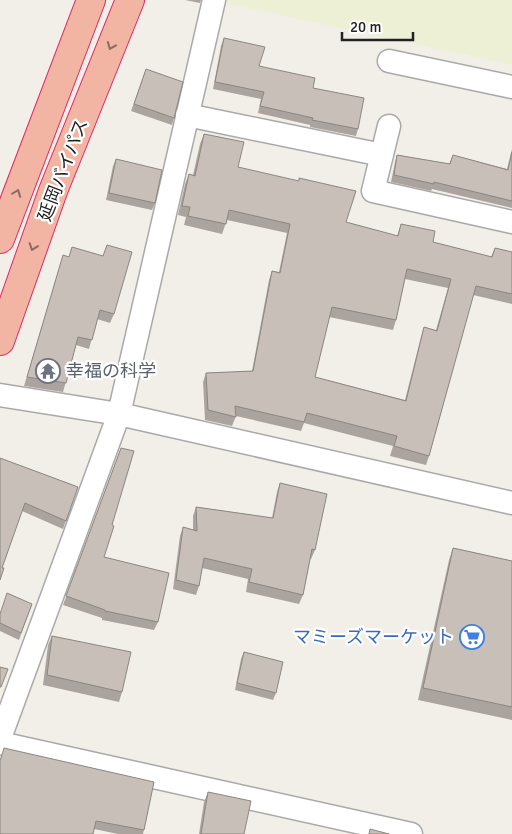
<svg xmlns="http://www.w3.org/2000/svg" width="512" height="834" viewBox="0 0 512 834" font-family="Signika,'Noto Sans JP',sans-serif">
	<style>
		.farmland { fill: #eef0d5 }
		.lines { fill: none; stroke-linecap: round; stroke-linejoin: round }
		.minor-casing { stroke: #a9a9a9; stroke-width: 25 }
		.trunk-casing { stroke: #dc2a67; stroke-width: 30 }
		.minor { stroke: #fff; stroke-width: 22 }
		.trunk { stroke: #f2b4a3; stroke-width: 28 }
		.wall { fill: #aba49e; fill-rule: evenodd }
		.building { fill: #c7bfb8; stroke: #8b8681; fill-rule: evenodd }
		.oneway { stroke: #8a6b62 }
		.labels { text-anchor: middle; stroke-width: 4.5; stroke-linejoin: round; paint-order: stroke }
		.street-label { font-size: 18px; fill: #222; stroke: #fff }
		.worship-label { font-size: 18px; fill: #5b616d; stroke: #fff; text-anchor: start }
		.shop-label { font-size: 18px; fill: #366cbe; stroke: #fff; text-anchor: end }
	</style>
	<rect width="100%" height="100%" fill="#f2efe9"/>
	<path class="farmland" d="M225 0H512V65L224 3Z"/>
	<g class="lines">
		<defs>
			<path id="minor" d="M389 61 512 87
				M187 115 382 155
				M389 126 373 191 512 222
				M0 395 119 414 512 503
				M0 738 119 414 214 0
				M0 743 411 834"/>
			<path id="trunk" d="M0 239 91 0
				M0 341 53 191 130 0"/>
		</defs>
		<use href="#minor" class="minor-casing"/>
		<use href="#trunk" class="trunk-casing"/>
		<use href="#minor" class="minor"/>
		<use href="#trunk" class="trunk"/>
	</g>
	<path class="wall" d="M185 0H201L200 3Z
		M224 38 259 66 313 88 358 129 356 136 310 127V125L258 113 261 99 213 89 221 46Z
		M146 69 174 118 172 125 131 111Z
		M204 134 238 167 346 222 397 236 401 224 433 242 491 257 495 248 512 252V304L473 295 429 456 426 465 390 456 393 446 304 423 301 431 236 416 232 426 205 420 203 382 206 373 252 371 269 280 272 271 279 272 287 233 227 220 222 234 184 225 186 217 178 215 185 184 189 174 193 175 200 144ZM405 279 448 288 436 330 424 327 421 337 405 400 315 377 329 317 393 330 396 320Z
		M512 149V208L432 189 431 191 391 182 395 162 397 155 449 164 453 155 507 169Z
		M116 159 155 203 152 210 106 200 113 166Z
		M107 245 114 314 110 323 97 319 89 349 76 345 63 392 24 386 63 255 69 257 72 247 103 256Z
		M121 448 112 525 104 557 158 622 154 630 102 620V618L63 605Z
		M0 458 78 487 63 529 22 511 2 568Z
		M280 483 315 550 311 559H310L303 595 299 604 246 592 248 579 202 568 199 586 196 595 173 589 180 536 183 527 193 530V516L196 507 272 518 277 492Z
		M453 548 512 561V720L418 700 449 560Z
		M32 604 19 640 0 631V613Z
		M52 636 122 692 119 702 43 685 48 645Z
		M244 652 276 693 273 700 235 690 241 659Z
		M154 782 143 834H118L94 829 0 834Z
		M208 792 244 834H199L204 802Z"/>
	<path class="building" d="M224 38 265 47 259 66 315 78 313 88 364 98 358 129 312 120 313 118 260 106 264 92 215 82Z
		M146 69 183 82 174 118 134 104Z
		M204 134 244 142 238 167 299 181V178L356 191 346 222 398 236 401 224 435 231 433 242 492 257 495 248 512 252V294L476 286 429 456 394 446 397 436 307 413 304 422 235 406 236 417 208 410 206 373 253 371 272 271 280 273 290 224 229 210 226 224 188 216 190 207 182 206 189 174 195 176ZM407 269 451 279 437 331 424 327 406 401 315 377 332 307 396 320Z
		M512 152V201L434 182V184L394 175 397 155 450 164 453 155 508 170Z
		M116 159 162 170 155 203 109 193Z
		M107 245 132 252 114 314 100 310 92 340 78 337 66 383 27 377 63 255 69 257 72 247 103 256Z
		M121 448 134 451 112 525 114 526 104 557 169 573 158 622 105 611V610L66 596Z
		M0 458 78 487 66 521 25 503 2 568H4L0 580Z
		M280 483 327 494 315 550 312 549 303 595 249 582 252 569 204 558 199 586 176 580 183 527 197 531 196 507 273 518Z
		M453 548 512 561V707L423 688Z
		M7 593 32 604 21 633 0 623V614Z
		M52 636 131 652 122 692 47 675Z
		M244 652 283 662 276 693 237 683Z
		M0 667 8 669 1 687H0Z
		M4 748 154 782 144 830 96 821 93 834H0V761Z
		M208 792 251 801 244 834H201Z
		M370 829 389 834H369Z"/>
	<defs><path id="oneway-chevron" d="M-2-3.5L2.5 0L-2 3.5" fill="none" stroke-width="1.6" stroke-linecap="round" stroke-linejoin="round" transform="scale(1.25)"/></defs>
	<g class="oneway">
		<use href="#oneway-chevron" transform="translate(111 46) rotate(112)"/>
		<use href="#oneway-chevron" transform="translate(17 193) rotate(-69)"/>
		<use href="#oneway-chevron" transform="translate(33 247) rotate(109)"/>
	</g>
	<defs>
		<symbol id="temple-ring" viewBox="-11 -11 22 22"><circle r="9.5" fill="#fff" stroke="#6b7280" stroke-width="1.5"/><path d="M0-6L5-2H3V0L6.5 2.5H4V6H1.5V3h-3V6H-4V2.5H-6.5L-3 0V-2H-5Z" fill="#6b7280"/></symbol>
		<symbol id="supermarket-ring" viewBox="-11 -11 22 22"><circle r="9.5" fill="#fff" stroke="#3f7fe0" stroke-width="1.5"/><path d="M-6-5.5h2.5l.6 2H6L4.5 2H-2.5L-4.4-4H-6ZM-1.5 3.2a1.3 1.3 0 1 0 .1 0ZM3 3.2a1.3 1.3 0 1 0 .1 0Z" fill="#3f7fe0"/></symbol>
	</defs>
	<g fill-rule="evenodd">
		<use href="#temple-ring" x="34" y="357" width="28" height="28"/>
		<use href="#supermarket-ring" x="458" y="623" width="28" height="28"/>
	</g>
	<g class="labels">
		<g class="street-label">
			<text transform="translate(63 170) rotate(-69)" y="6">延岡バイパス</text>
		</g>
		<g class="worship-label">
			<text x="66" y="377">幸福の科学</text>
		</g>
		<g class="shop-label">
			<text x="454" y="643">マミーズマーケット</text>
		</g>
	</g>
	<path d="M342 32v8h71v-8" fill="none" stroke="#222222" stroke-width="2.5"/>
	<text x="350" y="32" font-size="15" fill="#222222" stroke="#ffffff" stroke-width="4" paint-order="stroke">20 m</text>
</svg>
